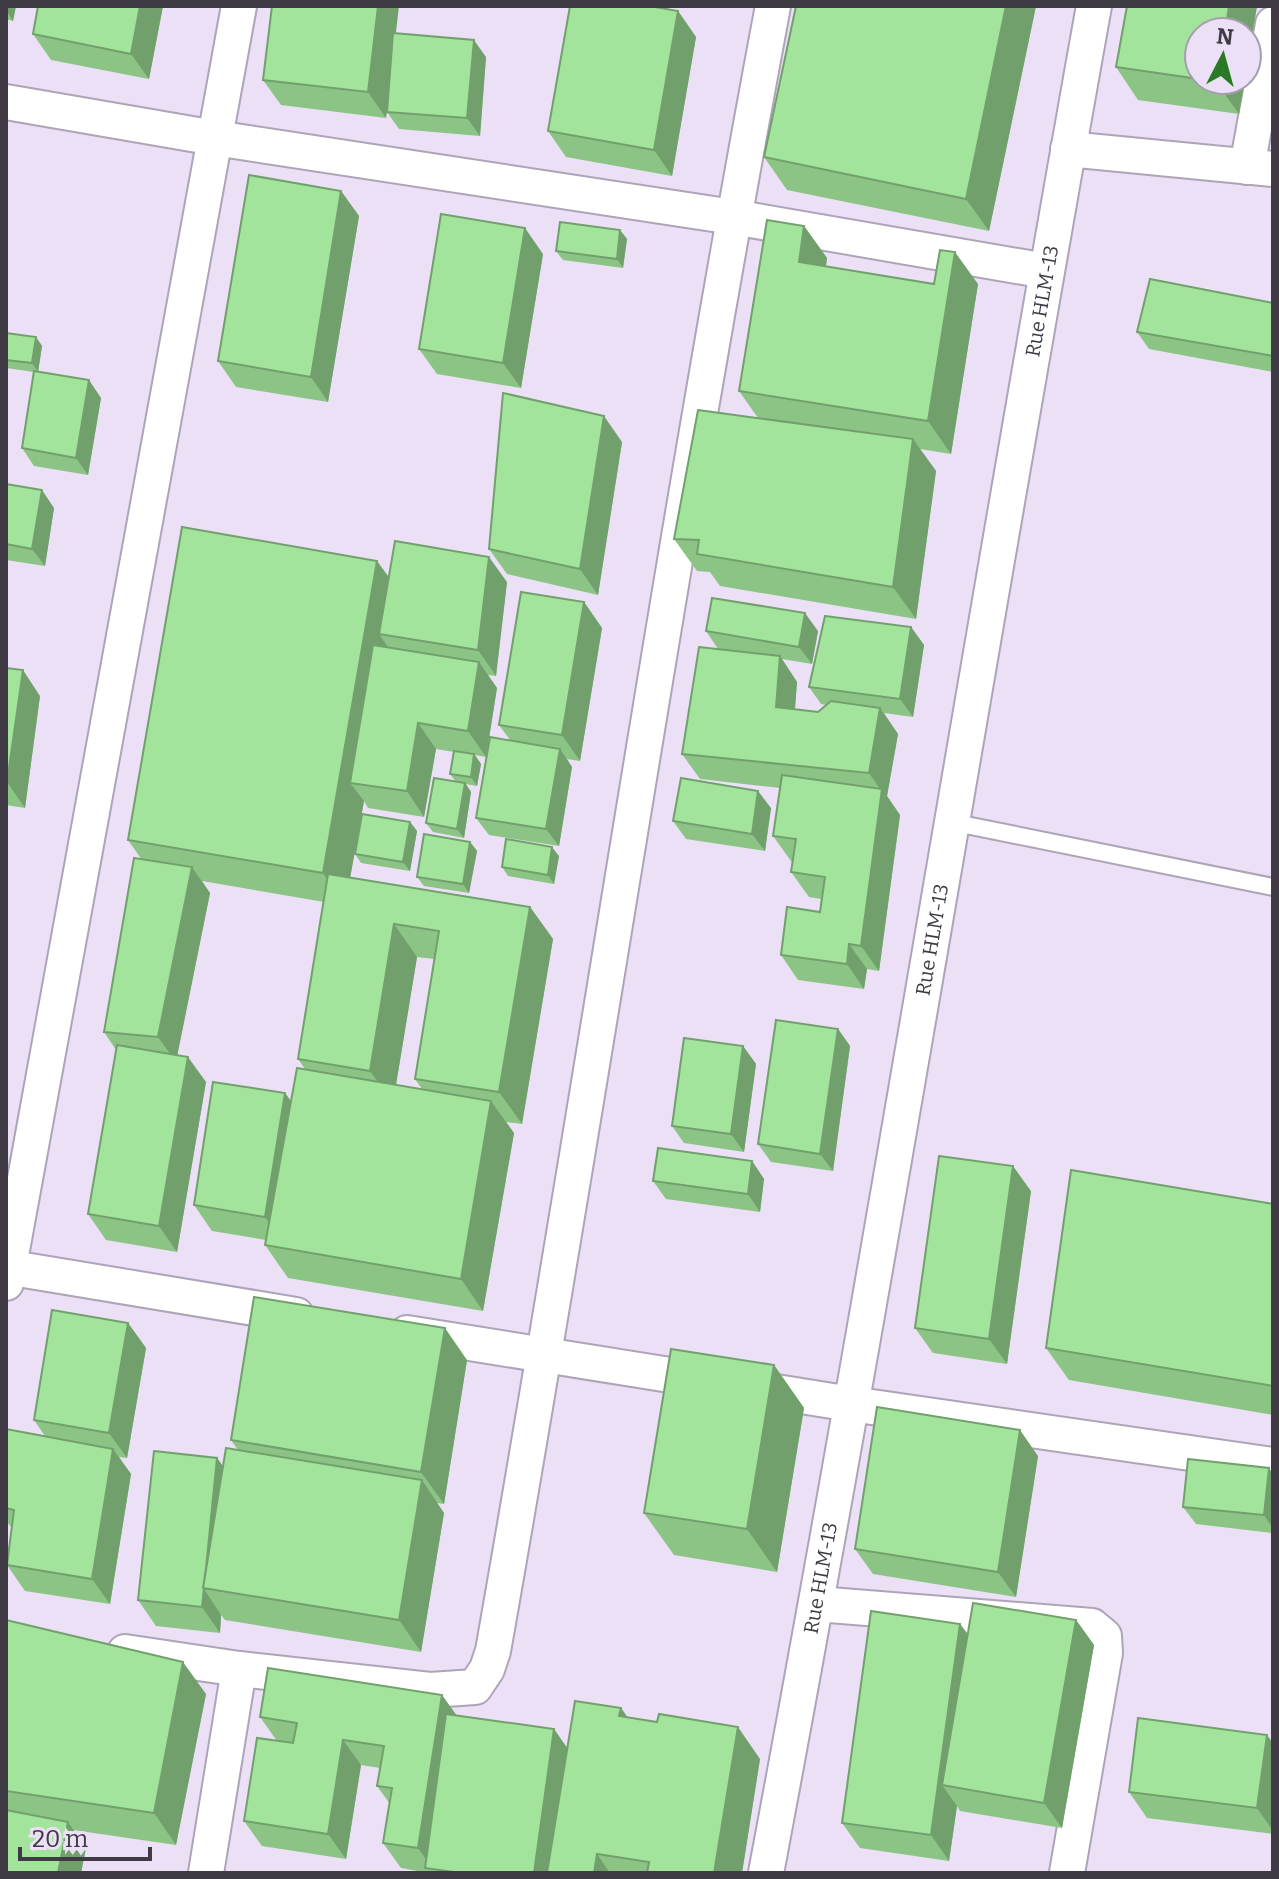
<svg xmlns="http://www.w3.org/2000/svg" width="1279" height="1879" viewBox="0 0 1279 1879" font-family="Bitter,serif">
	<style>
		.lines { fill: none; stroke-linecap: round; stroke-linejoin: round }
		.lane-casing { stroke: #aea4b8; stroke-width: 20 }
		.street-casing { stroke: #aea4b8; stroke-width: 38 }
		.lane { stroke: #fff; stroke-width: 16 }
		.street { stroke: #fff; stroke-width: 34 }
		.wall { fill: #8cc486; fill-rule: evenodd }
		.shaded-wall { fill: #72a06d }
		.building { fill: #a3e49c; stroke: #72a06d; stroke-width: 2 }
		.labels { text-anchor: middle; stroke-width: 7; stroke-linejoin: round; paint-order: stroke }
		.street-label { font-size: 20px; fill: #3f3a43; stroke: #ebe0f6 }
	</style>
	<rect width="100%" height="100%" fill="#ebe0f6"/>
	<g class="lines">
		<defs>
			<path id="lane" d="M951 822 1273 887"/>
			<g id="street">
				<path d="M6 102 215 138 733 217 1046 271"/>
				<path d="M1068 149 1273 169"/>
				<path d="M1247 167 1273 24"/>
				<path d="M6 1267 296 1315"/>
				<path d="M6 1283 239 6"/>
				<path d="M407 1333 851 1404 1273 1465"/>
				<path d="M817 1604 1092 1626 1104 1636 1105 1653 1067 1873"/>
				<path d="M125 1652 239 1669 430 1690 475 1687 487 1669 493 1651C590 1103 670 553 773 6"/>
				<path d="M206 1873 239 1669"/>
				<path id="s1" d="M766 1873C883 1252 982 628 1094 6"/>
			</g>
		</defs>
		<use href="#lane" class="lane-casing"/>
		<use href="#street" class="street-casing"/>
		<use href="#lane" class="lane"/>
		<use href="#street" class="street"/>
	</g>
	<path class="wall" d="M6 6H16L13 21 6 19Z
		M38 6H163L149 79 51 60 33 34Z
		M1036 6 989 231 787 190 764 157Z
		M1127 6H1257L1247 66V32H1199V80H1245L1239 114 1138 100 1116 67Z
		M678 11 696 37 672 176 566 157 548 131Z
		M396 33 486 57 480 136 399 129 387 112 388 102 386 118 281 105 263 80Z
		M341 191 359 216 328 402 236 387 218 361Z
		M804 226 827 258 826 267 934 284H978L951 454 920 449 936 471 916 619 720 586 710 572 697 571 674 539 758 418 739 391Z
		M620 230 627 239 623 268 563 260 556 251Z
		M543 254 521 388 437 374 419 349Z
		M1273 303V372L1149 349 1137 332Z
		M6 333 36 337 42 346 38 372 101 398 88 475 34 466 22 448 34 372 6 368Z
		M622 442 598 595 507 574 489 549Z
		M6 484 54 508 45 566 6 560Z
		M377 561 389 577 507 582 496 676 488 675 497 688 486 757 475 755 481 764 477 786 466 784 471 792 464 838 433 832 426 823 456 782 450 774 454 752 436 749 424 817 368 808 364 801 350 878 530 907 553 939 522 1124 506 1122 514 1133 483 1311 288 1278 265 1245 266 1240 212 1231 194 1205 285 1093 291 1101 305 1069 298 1059 324 902 202 881 210 893 177 1055 206 1082 177 1252 106 1240 88 1214 116 1050 104 1032 142 860 128 840ZM417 957 434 959 415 1079 422 1089 396 1085Z
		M584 602 602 628 580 761 567 759 572 767 559 846 489 835 476 818 510 740 499 725Z
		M911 627 924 645 913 717 884 713 898 734 887 796 900 815 879 971 867 969 864 989 798 980 781 955 820 912 821 899 809 897 791 872 793 862 791 861 773 836 780 788 700 779 682 754 718 649 706 631H818L812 664 782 659 797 682 795 709 818 712 826 705 821 704 809 687Z
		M6 668 40 696 25 808 6 805Z
		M771 808 765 851 686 839 673 821Z
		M410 822 417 831 410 871 361 863 355 854Z
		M470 842 477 851 469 893 424 886 417 877Z
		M559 856 554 884 508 876 502 867Z
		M838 1029 850 1046 833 1171 771 1162 758 1144Z
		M743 1046 756 1064 744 1152 684 1143 672 1126Z
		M752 1161 764 1179 760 1212 666 1199 653 1181Z
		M1031 1191 1007 1364 933 1353 915 1328Z
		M1273 1204V1415L1069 1380 1046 1348Z
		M128 1323 146 1348 127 1458 119 1457 131 1474 110 1604 25 1591 7 1565 12 1528 6 1521V1429L45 1436 34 1420Z
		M467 1360 444 1504 437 1503 444 1513 421 1652 225 1620 221 1615 220 1633 156 1626 138 1600 217 1458 223 1466 238 1450 231 1440Z
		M774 1365 804 1408 777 1572 674 1555 644 1513Z
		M1038 1456 1016 1597 873 1574 855 1549Z
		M1273 1474V1533L1196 1524 1183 1507Z
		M6 1620 206 1694 176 1845 73 1830 86 1848 81 1873H6Z
		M1076 1620 1094 1645 1062 1828 960 1811 957 1806 949 1861 860 1848 842 1823 960 1624 968 1634Z
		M621 1708 628 1718 760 1759 742 1873H429L401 1868 383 1843 390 1804 377 1786 380 1768 361 1765 346 1859 262 1846 244 1821 277 1741 260 1717 457 1716 554 1729 567 1748Z
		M1273 1743V1834L1147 1818 1129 1792Z"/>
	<path class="shaded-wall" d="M6 6H16L13 21 6 10Z
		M140 6H163L149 79 131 54Z
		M378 6H399L386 118 368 92Z
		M1006 6H1036L989 231 966 199Z
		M1229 6H1257L1247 66V32H1225Z
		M678 11 696 37 672 176 654 150Z
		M474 40 486 57 480 136 467 118Z
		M1217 80H1245L1239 114 1216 82Z
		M341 191 359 216 328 402 311 377Z
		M804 226 827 258 821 295 799 262Z
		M525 228 543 254 521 388 503 363Z
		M620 230 627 239 623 268 617 259Z
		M955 252 978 284 951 454 928 421Z
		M36 337 42 346 38 372 32 363Z
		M89 380 101 398 88 475 76 458Z
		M604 416 622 442 598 595 580 569Z
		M913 439 936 471 916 619 893 587Z
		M42 490 54 508 45 566 32 549Z
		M489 557 507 582 496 676 478 650Z
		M377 561 400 594 379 634 390 650 350 783 364 801 345 906 323 873Z
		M584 602 602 628 580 761 562 735Z
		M805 613 818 631 812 664 799 647Z
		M911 627 924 645 913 717 900 699Z
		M780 656 797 682 793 733 776 707Z
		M479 662 497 688 486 757 468 731Z
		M23 670 40 696 25 808 7 782Z
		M880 708 898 734 887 796 900 815 879 971 861 946 882 792 869 773Z
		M418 723 436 749 424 817 407 791Z
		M560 749 572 767 559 846 546 829Z
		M474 754 481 764 477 786 471 777Z
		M465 783 471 792 464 838 457 829Z
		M758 791 771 808 765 851 752 834Z
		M410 822 417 831 410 871 403 862Z
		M470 842 477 851 469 893 463 884Z
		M552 847 559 856 554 884 548 875Z
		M192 867 210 893 176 1062 158 1037Z
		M530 907 553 939 522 1124 499 1092Z
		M394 924 417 957 393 1103 370 1071Z
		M849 944 867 969 864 989 847 964Z
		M6 982 8 985 6 1003Z
		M838 1029 850 1046 833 1171 820 1154Z
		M743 1046 756 1064 744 1152 731 1134Z
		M188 1057 206 1082 177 1252 159 1226Z
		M285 1093 303 1118 283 1242 265 1217Z
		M491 1101 514 1133 483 1311 461 1279Z
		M752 1161 764 1179 760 1212 748 1194Z
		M1013 1166 1031 1191 1007 1364 989 1339Z
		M128 1323 146 1348 127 1458 109 1433Z
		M445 1328 467 1360 444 1504 421 1472Z
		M774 1365 804 1408 777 1572 747 1529Z
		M1020 1430 1038 1456 1016 1597 998 1572Z
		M113 1449 131 1474 110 1604 92 1579Z
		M217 1458 235 1484 204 1588Z
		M1269 1468 1273 1474V1529L1264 1515Z
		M422 1480 444 1513 421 1652 399 1620Z
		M204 1589 221 1615 220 1633 202 1607Z
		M1076 1620 1094 1645 1062 1828 1044 1803Z
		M960 1624 978 1649 942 1785 957 1806 949 1861 931 1835Z
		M183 1662 206 1694 176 1845 154 1813Z
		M442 1695 460 1720 433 1869 418 1848Z
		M621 1708 643 1740 619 1716Z
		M738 1727 760 1759 742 1873H714Z
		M554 1729 572 1755 555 1873H534Z
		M1267 1735 1273 1743V1831L1257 1808Z
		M343 1740 361 1765 346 1859 328 1834Z
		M68 1822 86 1848 81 1873H58Z
		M597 1854 610 1873H594Z"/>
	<path class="building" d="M38 6H140L131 54 33 34Z
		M272 6H378L368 92 263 80Z
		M570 6H649L678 11 654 150 548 131Z
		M796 6H1006L966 199 764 157Z
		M1127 6H1229L1225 32H1199V79L1116 67Z
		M393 33 474 40 467 118 387 112Z
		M249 175 341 191 311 377 218 361Z
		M441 214 525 228 503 363 419 349Z
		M767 220 804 226 799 262 934 284 940 250 955 252 928 421 739 391Z
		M560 222 620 230 617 259 556 251Z
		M1150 279 1273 303V356L1137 332Z
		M6 333 36 337 32 363 6 360Z
		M34 371 89 380 76 458 22 448Z
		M503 393 604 416 580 569 489 549Z
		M698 410 913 439 893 587 697 554 699 540 674 539Z
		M6 484 42 490 32 549 6 544Z
		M182 527 377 561 323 873 128 840Z
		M395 541 489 557 478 650 379 634Z
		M521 592 584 602 562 735 499 725Z
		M712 598 805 613 799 647 706 631Z
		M825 616 911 627 900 699 809 687Z
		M373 645 479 662 468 731 418 723 407 791 350 783Z
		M699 647 780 656 776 707 818 712 831 701 880 708 869 773 682 754Z
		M6 668 23 670 7 782H6Z
		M490 737 560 749 546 829 476 818Z
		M454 751 474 754 471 777 450 774Z
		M782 775 882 789 861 946 849 944 847 964 781 955 787 907 820 912 825 877 791 872 796 839 773 836Z
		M434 778 465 783 457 829 426 823Z
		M681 778 758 791 752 834 673 821Z
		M362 814 410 822 403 862 355 854Z
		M424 834 470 842 463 884 417 877Z
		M506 839 552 847 548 875 502 867Z
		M134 858 192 867 158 1037 104 1032Z
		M328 874 530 907 499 1092 415 1079 439 931 394 924 370 1071 298 1059Z
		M776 1020 838 1029 820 1154 758 1144Z
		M684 1038 743 1046 731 1134 672 1126Z
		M117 1045 188 1057 159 1226 88 1214Z
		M297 1068 491 1101 461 1279 265 1245Z
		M213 1082 285 1093 265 1217 194 1205Z
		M658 1148 752 1161 748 1194 653 1181Z
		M939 1156 1013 1166 989 1339 915 1328Z
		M1071 1170 1273 1204V1386L1046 1348Z
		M254 1297 445 1328 421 1472 231 1440Z
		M52 1310 128 1323 109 1433 34 1420Z
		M671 1349 774 1365 747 1529 644 1513Z
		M877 1407 1020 1430 998 1572 855 1549Z
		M6 1429 113 1449 92 1579 7 1565 14 1510 6 1508Z
		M226 1448 422 1480 399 1620 203 1588Z
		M154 1451 217 1458 206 1568 203 1588H204L202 1607 138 1600Z
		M1188 1459 1269 1468 1264 1515 1183 1507Z
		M973 1603 1076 1620 1044 1803 942 1785Z
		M871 1611 960 1624 931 1835 842 1823Z
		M6 1620 183 1662 154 1813 6 1791Z
		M268 1668 442 1695 418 1848 383 1843 392 1788 377 1786 384 1746 343 1740 328 1834 244 1821 257 1738 293 1743 297 1723 260 1717Z
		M575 1701 621 1708 619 1716 657 1722 659 1714 738 1727 714 1873H647L649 1862 597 1854 594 1873H547Z
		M446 1714 554 1729 534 1873H461L425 1868Z
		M1138 1718 1267 1735 1257 1808 1129 1792Z
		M6 1810 68 1822 58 1873H6Z"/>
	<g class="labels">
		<g class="street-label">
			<text dy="7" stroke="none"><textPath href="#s1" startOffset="1596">Rue HLM-13</textPath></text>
			<text dy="7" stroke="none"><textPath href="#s1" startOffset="948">Rue HLM-13</textPath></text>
			<text dy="7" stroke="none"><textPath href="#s1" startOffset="300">Rue HLM-13</textPath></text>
		</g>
	</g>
	<rect width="1279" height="1879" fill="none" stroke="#3f3a43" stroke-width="16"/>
	<g transform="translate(1223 56) rotate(6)"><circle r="38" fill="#ebe0f6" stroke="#a69eae" stroke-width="2"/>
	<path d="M0-6L14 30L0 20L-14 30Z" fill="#2a7a25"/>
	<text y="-12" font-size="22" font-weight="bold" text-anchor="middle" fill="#3f3a43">N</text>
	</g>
	<path d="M20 1847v12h130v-12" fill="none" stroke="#3f3a43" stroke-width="4"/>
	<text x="32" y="1847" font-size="24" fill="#3f3a43" stroke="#ebe0f6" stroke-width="6" paint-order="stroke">20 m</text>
</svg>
